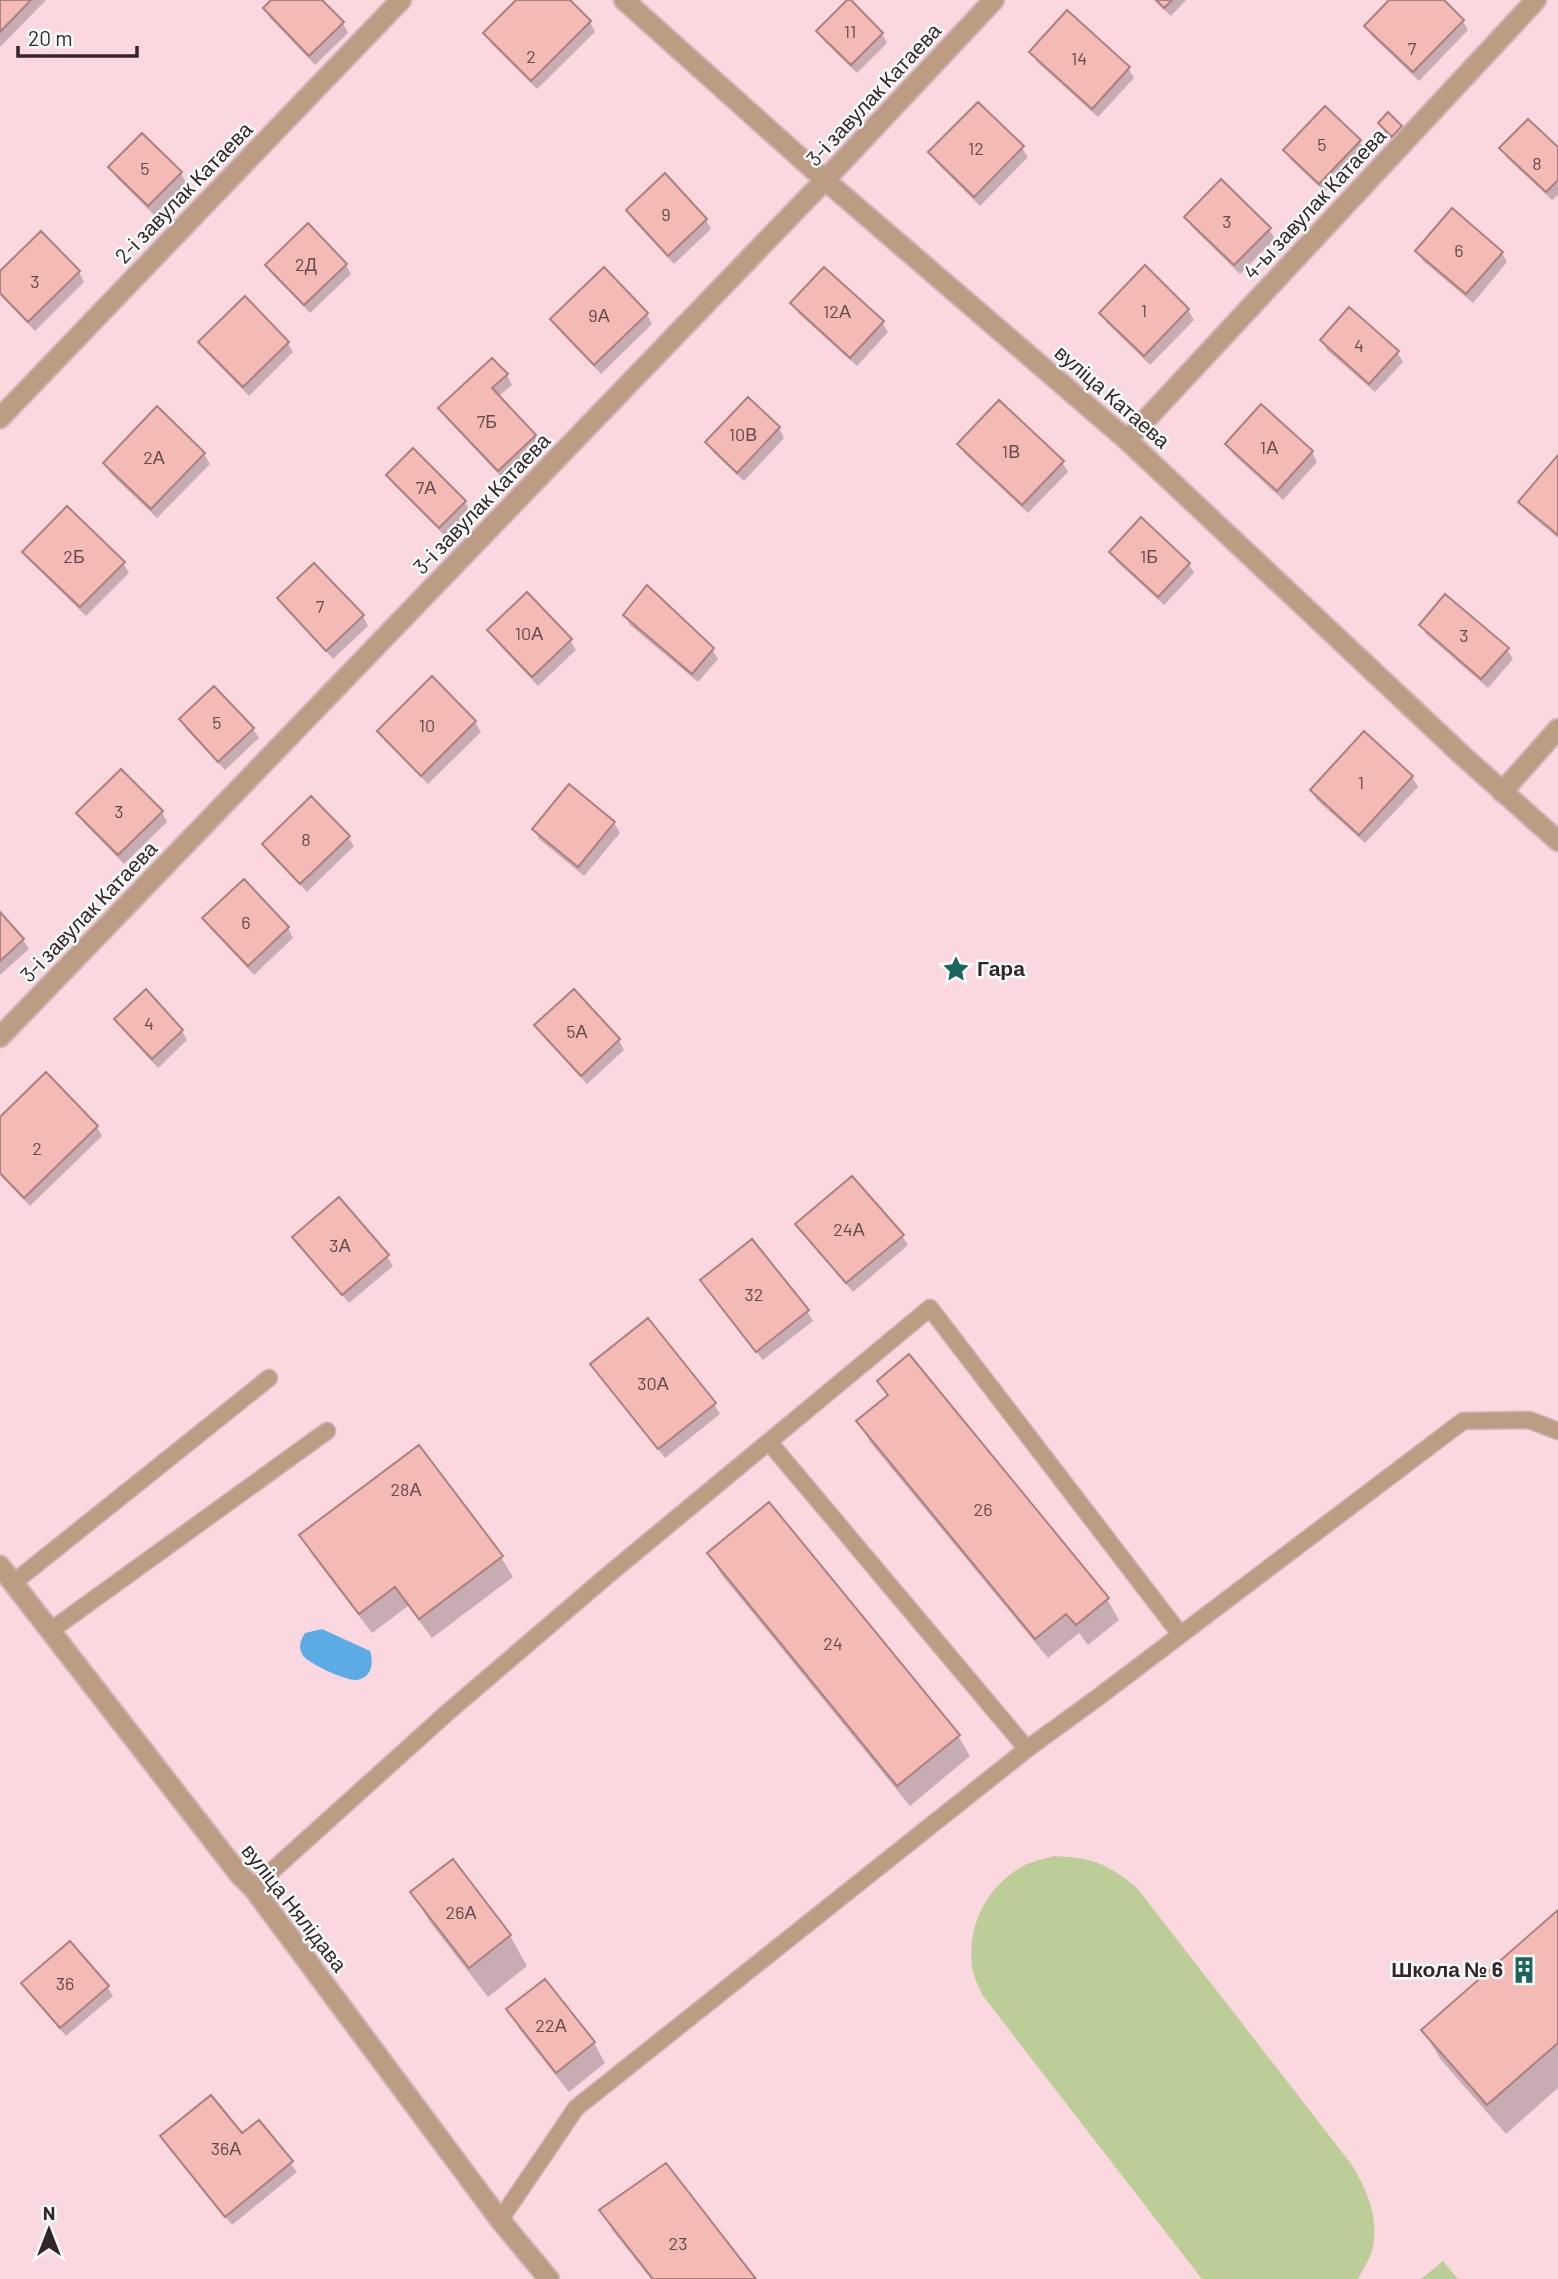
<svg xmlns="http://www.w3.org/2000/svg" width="1558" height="2279" viewBox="0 0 1558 2279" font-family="Barlow,sans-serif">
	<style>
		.green { fill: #bccd97 }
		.water { fill: #5dabe5 }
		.shadow { fill: #0003 }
		.building { fill: #f4bab6; stroke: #aa817f; stroke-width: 2 }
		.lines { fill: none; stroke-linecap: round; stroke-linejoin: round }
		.service-casing { stroke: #d3b4bb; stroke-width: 19 }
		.minor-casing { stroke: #d3b4bb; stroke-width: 23 }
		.tertiary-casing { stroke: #d3b4bb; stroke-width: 23 }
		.service { stroke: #bc9d83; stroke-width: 16 }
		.minor { stroke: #bc9d83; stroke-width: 19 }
		.tertiary { stroke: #bc9d83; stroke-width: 19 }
		.labels { text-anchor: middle; stroke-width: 5; stroke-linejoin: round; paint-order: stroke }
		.number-label { font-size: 18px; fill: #654a4c }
		.street-label { font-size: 21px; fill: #352529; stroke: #fff }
		.poi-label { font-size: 21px; font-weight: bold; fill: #352529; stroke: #fff; text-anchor: start }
	</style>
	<rect width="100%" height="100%" fill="#fbd8e0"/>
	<path class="green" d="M1054 1856C1094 1858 1107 1863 1137 1888L1352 2165C1368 2192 1381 2222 1371 2254 1368 2262 1362 2271 1358 2279H1202L983 1996C979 1987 973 1976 972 1966 967 1925 987 1886 1023 1866 1032 1861 1044 1859 1054 1856Z
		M1443 2261 1458 2279H1421Z"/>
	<path class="water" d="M322 1629 370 1651C374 1663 372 1679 355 1680 345 1680 306 1663 302 1654 298 1646 301 1640 305 1633Z"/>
	<path class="shadow" d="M0 0H46L0 47Z
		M274 0H320L343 23 348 33 315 65 270 18 265 9Z
		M519 0H568L590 22 595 32 537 89 491 43 486 34Z
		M1154 0H1186L1171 16Z
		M1392 0H1441L1463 21 1468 30 1419 81 1372 36 1366 26Z
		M818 31 882 34 887 43 857 73 824 41Z
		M1031 52 1128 68 1134 78 1098 117 1037 62Z
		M1388 115 1401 127 1407 137 1399 145 1385 133 1380 123Z
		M1359 141 1365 151 1325 192 1291 160 1285 150Z
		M1022 148 1028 157 980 206 936 162 930 152Z
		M1501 148 1558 149V195L1552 200 1507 158Z
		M110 167 181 173 186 183 154 215 116 177Z
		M628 211 706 220 711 229 674 264 633 220Z
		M1186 217 1269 229 1275 239 1240 274 1192 227Z
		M41 234 79 272 84 282 35 331 0 295V274Z
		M1417 251 1502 253 1507 262 1473 303 1423 261Z
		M346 265 351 274 310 313 273 275 267 266Z
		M793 303 882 322 888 332 857 366 798 313Z
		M1188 310 1194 320 1150 365 1107 323 1101 313Z
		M647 314 652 324 601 374 558 329 552 320Z
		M1322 341 1397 352 1403 362 1375 392 1327 350Z
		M200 342 288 343 293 352 249 396 206 352Z
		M507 375 512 385 498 397 535 436 541 446 504 480 446 418 441 409Z
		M748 399 779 428 784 438 744 481 713 452 707 443Z
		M959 444 1062 462 1068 472 1028 513 965 454Z
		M1227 445 1312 452 1317 462 1283 500 1233 454Z
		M204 454 210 464 157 518 110 473 105 463Z
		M1558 458V538L1526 511 1520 502Z
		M388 475 465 502 470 512 445 536 394 485Z
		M25 552 123 563 129 573 86 616 30 561Z
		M1111 552 1189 564 1194 573 1164 605 1116 561Z
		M314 565 363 616 368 626 333 659 285 608 279 599Z
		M625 615 712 649 718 659 698 682 630 625Z
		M1421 625 1507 649 1513 659 1488 688 1426 634Z
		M489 630 570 640 576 650 538 686 495 640Z
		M432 679 475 722 481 732 428 784 385 741 379 731Z
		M181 720 253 729 259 738 225 770 186 729Z
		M1412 777 1418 787 1365 843 1317 800 1312 790Z
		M162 812 167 822 124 864 84 823 78 813Z
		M614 823 620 833 584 876 539 839 534 829Z
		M348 837 354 846 307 892 270 854 264 844Z
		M243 881 288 928 293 938 254 975 210 928 204 919Z
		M0 914 23 940 29 949 0 975Z
		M574 991 619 1040 624 1050 587 1084 542 1035 537 1025Z
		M116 1019 182 1031 187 1040 158 1068 122 1029Z
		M0 1120 97 1127 102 1136 30 1206 0 1175Z
		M797 1225 902 1236 908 1245 853 1292 803 1234Z
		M294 1237 387 1256 393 1266 349 1303 300 1247Z
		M702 1281 807 1311 813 1321 763 1360Z
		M593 1365 714 1404 720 1414 665 1458Z
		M879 1381 1107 1599 1119 1620 1088 1645 1079 1633 1048 1658 870 1442 859 1421 888 1397Z
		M302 1536 501 1557 513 1577 432 1638 408 1606 372 1633 313 1556Z
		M709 1553 958 1736 970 1756 910 1806 721 1574Z
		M452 1862 510 1936 527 1966 488 1997 430 1922 412 1892Z
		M1558 1912V2088L1506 2134 1441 2060 1423 2030Z
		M545 1982 594 2043 605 2063 569 2092 520 2030 509 2010Z
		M23 1983 107 1987 113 1996 66 2036 29 1993Z
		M259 2122 297 2172 232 2225 167 2146 162 2137 242 2135Z
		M601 2210 753 2279H651L613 2231Z"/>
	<path class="building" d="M0 0H31L0 32Z
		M271 0H322L344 22 309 56 263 8Z
		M516 0H570L591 21 531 81 483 33Z
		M847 0H851L883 33 851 65 816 31Z
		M1156 0H1172L1164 8Z
		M1389 0H1444L1464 20 1413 72 1364 26Z
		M1067 10 1130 67 1092 109 1029 52Z
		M978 102 1024 146 974 197 928 152Z
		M1325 106 1361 140 1319 184 1283 150Z
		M1388 112 1402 126 1392 137 1378 123Z
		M1528 119 1558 147V180L1546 192 1499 148Z
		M142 133 182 172 148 206 108 167Z
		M665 173 707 219 668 256 626 210Z
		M1221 179 1271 228 1234 265 1184 217Z
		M1452 208 1503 252 1466 294 1415 251Z
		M308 223 347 264 304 305 265 265Z
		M41 231 80 271 28 322 0 293V271Z
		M1145 265 1189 309 1144 356 1099 313Z
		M604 267 648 313 594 365 550 319Z
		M824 267 884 321 850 358 790 303Z
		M245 296 289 342 243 387 198 342Z
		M1349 307 1399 351 1369 384 1320 340Z
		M492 358 508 374 492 388 536 435 498 471 438 408Z
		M748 397 780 427 737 473 705 442Z
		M999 400 1064 461 1022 505 957 444Z
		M1261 404 1313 451 1277 491 1225 444Z
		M157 406 205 453 151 509 103 463Z
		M413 448 466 501 439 528 386 475Z
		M1558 455V535L1518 502Z
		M67 506 125 562 80 607 22 552Z
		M1141 517 1190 563 1158 597 1109 552Z
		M314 563 364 615 326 651 277 598Z
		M647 585 714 648 692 674 623 615Z
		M527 592 572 639 532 677 487 630Z
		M1445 594 1509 648 1481 679 1419 625Z
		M432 676 476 721 421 776 377 731Z
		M214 686 254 728 218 762 179 719Z
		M1364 731 1413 776 1359 835 1310 790Z
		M121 769 163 811 118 855 76 813Z
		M569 784 615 822 578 867 532 829Z
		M311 796 350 836 300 884 262 844Z
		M244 879 289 927 248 966 202 918Z
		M0 912 24 939 0 961Z
		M146 989 183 1030 152 1059 114 1019Z
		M574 989 620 1039 581 1076 534 1025Z
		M46 1072 98 1126 24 1198 0 1173V1117Z
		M852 1176 904 1235 846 1283 795 1224Z
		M339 1197 389 1255 342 1295 292 1237Z
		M752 1239 809 1310 756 1352 700 1280Z
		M648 1318 716 1403 658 1449 590 1364Z
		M909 1354 1109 1598 1076 1625 1066 1614 1035 1639 856 1421 888 1395 877 1381Z
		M419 1445 503 1556 419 1619 395 1587 359 1614 299 1535Z
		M769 1502 960 1735 897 1786 707 1553Z
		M453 1859 511 1935 469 1968 410 1892Z
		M1558 1910V2043L1487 2105 1421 2030Z
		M70 1941 109 1986 60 2028 21 1983Z
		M545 1979 595 2042 556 2073 506 2009Z
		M211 2095 242 2133 259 2120 293 2161 225 2217 160 2136Z
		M666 2163 756 2279H653L599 2210Z"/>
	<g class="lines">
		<defs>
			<path id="service" d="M769 1442 1027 1749
				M13 1583 269 1378
				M50 1631 327 1431
				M253 1888 448 1712 608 1575 930 1308 1180 1634
				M500 2220 576 2108 1027 1749 1097 1698 1463 1421 1529 1420 1558 1431"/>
			<path id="minor" d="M624 0 825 180 1127 440 1463 756 1558 841
				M0 418 401 0
				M1127 440 1536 0
				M1502 792 1558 729
				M0 1037 825 180 994 0"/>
			<path id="tertiary" d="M0 1566 239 1874 253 1888 500 2220 549 2279"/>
		</defs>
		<use href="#service" class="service-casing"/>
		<use href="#minor" class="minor-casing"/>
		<use href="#tertiary" class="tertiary-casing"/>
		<use href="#service" class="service"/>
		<use href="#minor" class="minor"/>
		<use href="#tertiary" class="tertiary"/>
	</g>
	<defs>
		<symbol id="sight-bare" viewBox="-9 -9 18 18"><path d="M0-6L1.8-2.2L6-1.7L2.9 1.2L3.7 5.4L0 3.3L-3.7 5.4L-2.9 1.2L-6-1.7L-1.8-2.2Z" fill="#1c655b" stroke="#fff" stroke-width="2.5" paint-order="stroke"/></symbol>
		<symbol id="building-bare" viewBox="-9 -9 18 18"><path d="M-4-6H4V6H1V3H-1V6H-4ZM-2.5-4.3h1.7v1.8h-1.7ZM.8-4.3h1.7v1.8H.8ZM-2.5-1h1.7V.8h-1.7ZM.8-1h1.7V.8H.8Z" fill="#1c655b" stroke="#fff" stroke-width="2.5" paint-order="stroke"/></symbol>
	</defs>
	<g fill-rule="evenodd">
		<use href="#sight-bare" x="937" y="950" width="38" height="38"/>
		<use href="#building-bare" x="1505" y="1951" width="38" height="38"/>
	</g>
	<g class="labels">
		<g class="number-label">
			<text x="850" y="38">11</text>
			<text x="1412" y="55">7</text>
			<text x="531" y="63">2</text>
			<text x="1079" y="65">14</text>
			<text x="1322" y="151">5</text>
			<text x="976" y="155">12</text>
			<text x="1537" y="170">8</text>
			<text x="145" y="175">5</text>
			<text x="666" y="221">9</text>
			<text x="1227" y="228">3</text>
			<text x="1459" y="257">6</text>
			<text x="306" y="271">2Д</text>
			<text x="35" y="288">3</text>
			<text x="1144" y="317">1</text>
			<text x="837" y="318">12А</text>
			<text x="599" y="322">9А</text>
			<text x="1359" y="352">4</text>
			<text x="487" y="428">7Б</text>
			<text x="743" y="441">10В</text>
			<text x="1269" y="454">1А</text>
			<text x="1011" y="458">1В</text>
			<text x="154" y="464">2А</text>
			<text x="426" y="494">7А</text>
			<text x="74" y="563">2Б</text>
			<text x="1149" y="563">1Б</text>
			<text x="320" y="613">7</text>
			<text x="529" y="640">10А</text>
			<text x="1464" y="642">3</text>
			<text x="217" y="729">5</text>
			<text x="427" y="732">10</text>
			<text x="1361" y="789">1</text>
			<text x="119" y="818">3</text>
			<text x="306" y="846">8</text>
			<text x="246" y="929">6</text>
			<text x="149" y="1030">4</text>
			<text x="577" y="1038">5А</text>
			<text x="37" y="1155">2</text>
			<text x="849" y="1236">24А</text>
			<text x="340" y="1252">3А</text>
			<text x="754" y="1301">32</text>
			<text x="653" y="1390">30А</text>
			<text x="406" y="1496">28А</text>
			<text x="983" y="1516">26</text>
			<text x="833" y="1650">24</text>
			<text x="461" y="1919">26А</text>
			<text x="65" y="1990">36</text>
			<text x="551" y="2032">22А</text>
			<text x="226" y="2155">36А</text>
			<text x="678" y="2250">23</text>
		</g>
		<g class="street-label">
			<text transform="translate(874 95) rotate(-47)" y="7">3-і завулак Катаева</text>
			<text transform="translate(184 193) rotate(-46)" y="7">2-і завулак Катаева</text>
			<text transform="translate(1315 204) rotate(-47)" y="7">4-ы завулак Катаева</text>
			<text transform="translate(1112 397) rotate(41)" y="7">вуліца Катаева</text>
			<text transform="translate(482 504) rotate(-46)" y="7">3-і завулак Катаева</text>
			<text transform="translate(89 912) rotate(-46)" y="7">3-і завулак Катаева</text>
			<text transform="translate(294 1908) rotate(52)" y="7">вуліца Нялідава</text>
		</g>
		<g class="poi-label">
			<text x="977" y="976">Гара</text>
			<text x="1503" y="1977" text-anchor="end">Школа № 6</text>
		</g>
	</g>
	<g transform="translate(49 2230)" stroke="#ffffff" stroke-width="5" paint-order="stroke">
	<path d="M0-5L12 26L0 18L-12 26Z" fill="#352529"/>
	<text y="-10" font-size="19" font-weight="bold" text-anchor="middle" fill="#352529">N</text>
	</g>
	<path d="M18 46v10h119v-10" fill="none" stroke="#352529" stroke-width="3.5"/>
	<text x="28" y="46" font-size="21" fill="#352529" stroke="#ffffff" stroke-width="5" paint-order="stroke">20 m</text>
</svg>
